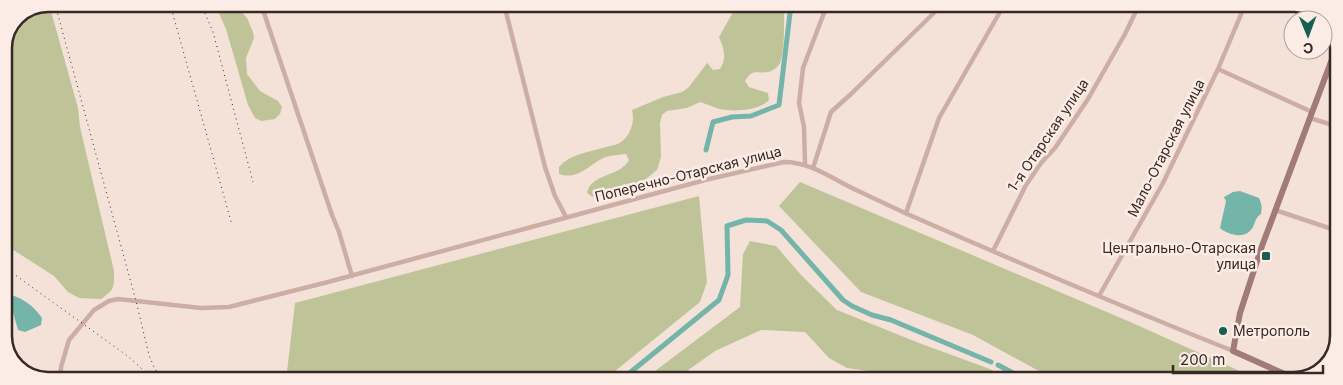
<svg xmlns="http://www.w3.org/2000/svg" width="1343" height="385" viewBox="0 0 1343 385" font-family="Inter,sans-serif">
	<style>
		.green { fill: #bfc498 }
		.water { fill: #75b4a9 }
		.lines { fill: none; stroke-linecap: round; stroke-linejoin: round }
		.canal { stroke: #75b4a9; stroke-width: 5 }
		.street { stroke: #cdaea4; stroke-width: 4.5 }
		.secondary { stroke: #a17c75; stroke-width: 6 }
		.rail { stroke: #382826; stroke-width: 1; stroke-dasharray: 1 4; stroke-linecap: butt }
		.poi-dot { fill: #185e53; stroke: #fbede6; stroke-width: 2 }
		.labels { text-anchor: middle; stroke-width: 5; stroke-linejoin: round; paint-order: stroke }
		.street-label { font-size: 14px; fill: #382826; stroke: #fbede6 }
		.poi-label { font-size: 14px; fill: #382826; stroke: #fbede6; text-anchor: end }
		.rim { fill: none; stroke: #382826; stroke-width: 2.5 }
	</style>
	<rect width="100%" height="100%" fill="#f4e2d9"/>
	<path class="green" d="M49 4 78 108 80 127 114 271C114 288 115 289 101 299L79 298 68 292 54 276 4 244V48L17 17Z
		M215 4H234L247 18 253 32 254 38 246 58 247 74 260 91 278 101 282 107 280 114 275 119 261 121 255 118 248 105 226 29Z
		M737 5H784C784 18 785 52 780 63 778 67 773 71 768 72 756 74 753 68 745 81L749 87 768 93 769 100C759 111 733 112 719 109 713 107 707 104 700 102L687 108 667 111 662 115 660 123 661 157 657 170 646 179 607 197H593L587 193C591 173 620 177 629 160L626 154C620 155 612 155 606 157 590 163 579 181 559 174V167C570 154 590 152 606 147 610 146 617 145 621 142 631 135 635 121 632 110L663 97 682 92 688 88 708 62V64L713 70 720 69C727 58 724 49 719 37Z
		M800 182 1128 321 1262 381H1057L973 335 861 292 779 206Z
		M699 196 707 282 700 302 604 380H286L295 303Z
		M750 241 776 246 802 276 837 310 919 343 990 369 1011 381H940L847 368 829 358 805 332 761 330 715 351 673 381 643 380 740 307 743 254Z"/>
	<path class="water" d="M1240 191 1259 198C1262 204 1262 208 1261 214 1254 218 1256 225 1250 231 1242 239 1227 234 1220 228L1226 201 1224 197 1233 192Z
		M8 295C20 295 36 308 42 318L41 325 25 332 18 330Z"/>
	<g class="lines">
		<path class="canal" d="M706 150 713 122 732 117 751 116 779 105 791 5
			M998 365 1028 381
			M621 380 719 300 728 275 727 226 746 220 767 221 781 230 843 300 852 306 872 315 891 320 991 362"/>
		<path class="street" d="M261 4 332 215 339 232 352 276
			M504 4 545 167 555 196 566 217
			M1218 69 1312 112
			M1310 118 1339 127
			M805 164 804 127 799 103 803 68 827 5
			M813 168 831 112 851 94 942 5
			M1275 210 1338 231
			M906 213 939 118 1004 5
			M993 251 1026 185 1041 163 1055 148 1088 99 1125 34 1139 5
			M1099 296 1163 183 1218 69 1245 5
			M13 363 17 362 18 359
			M51 380 53 378H60
			M60 380 61 367 69 340 94 310 109 301 118 299 201 308 229 307 328 282 705 180 784 162C810 162 831 178 854 189 871 197 888 205 905 213 1014 261 1123 307 1233 351"/>
		<path class="secondary" d="M1298 380 1233 351 1240 313 1262 246 1338 43"/>
		<path class="rail" d="M55 4 136 301 149 355 154 367 162 380
			M170 4 232 225
			M201 4 213 32 253 182
			M4 267 129 357 154 380"/>
	</g>
	<g class="poi-dot">
		<rect x="1261" y="251" width="10" height="10" rx="2.5"/>
		<circle cx="1223" cy="331" r="5"/>
	</g>
	<g class="labels">
		<g class="street-label">
			<text transform="translate(1048 135) rotate(-56)" y="5">1-я Отарская улица</text>
			<text transform="translate(1166 148) rotate(-63)" y="5">Мало-Отарская улица</text>
			<text transform="translate(688 174) rotate(-14)" y="5">Поперечно-Отарская улица</text>
		</g>
		<g class="poi-label">
			<text x="1256" y="253">Центрально-Отарская<tspan x="1256" dy="16">улица</tspan></text>
			<text x="1233" y="336" text-anchor="start">Метрополь</text>
		</g>
	</g>
	<path d="M0 0H1343V385H0ZM48 12H1294A36 36 0 0 1 1330 48V336A36 36 0 0 1 1294 372H48A36 36 0 0 1 12 336V48A36 36 0 0 1 48 12Z" fill="#fbede6" fill-rule="evenodd"/>
	<path class="rim" d="M48 12H1294A36 36 0 0 1 1330 48V336A36 36 0 0 1 1294 372H48A36 36 0 0 1 12 336V48A36 36 0 0 1 48 12Z"/>
	<g transform="translate(1308 35) rotate(179)"><circle r="24" fill="#fbede6" stroke="#ad9e99"/>
	<path d="M0-4L9 19L0 12L-9 19Z" fill="#185e53"/>
	<text y="-8" font-size="14" font-weight="bold" text-anchor="middle" fill="#382826">С</text>
	</g>
	<path d="M1173 365v8h150v-8" fill="none" stroke="#382826" stroke-width="2.5"/>
	<text x="1180" y="365" font-size="15" fill="#382826" stroke="#fbede6" stroke-width="4" paint-order="stroke">200 m</text>
</svg>
